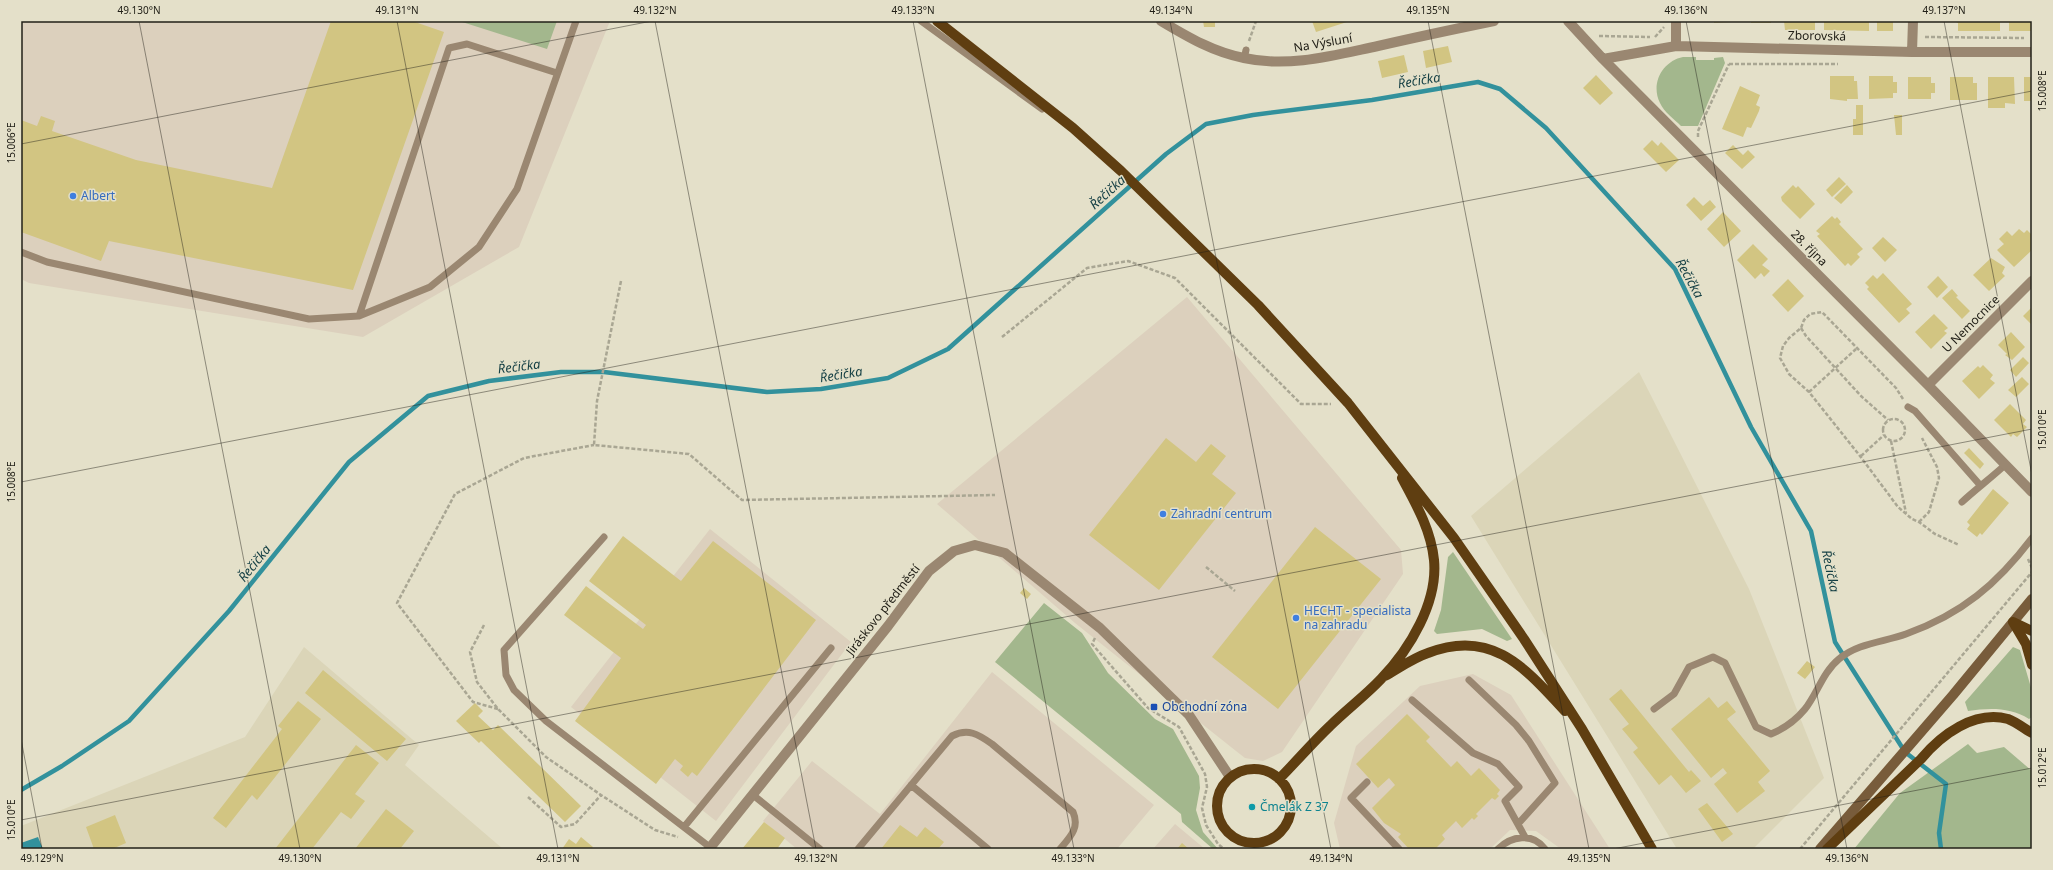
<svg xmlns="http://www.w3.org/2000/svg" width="2053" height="870" viewBox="0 0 2053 870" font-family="'Noto Sans',sans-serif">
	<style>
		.commercial { fill: #dcd0bd }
		.built { fill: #dbd5b8 }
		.green { fill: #a3b78d }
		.water { fill: #32919c }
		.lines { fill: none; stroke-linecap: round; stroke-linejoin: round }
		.stream { stroke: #32919c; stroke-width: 4.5 }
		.building { fill: #d2c582 }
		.path { stroke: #a9a693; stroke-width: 2.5; stroke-dasharray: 4 2; stroke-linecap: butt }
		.lane { stroke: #9a8771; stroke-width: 7 }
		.street { stroke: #9a8771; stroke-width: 10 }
		.secondary { stroke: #785c3b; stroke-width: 10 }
		.primary { stroke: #5f3e11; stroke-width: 10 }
		.ticks { fill: none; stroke: #222018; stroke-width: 1; stroke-opacity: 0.45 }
		.shop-dot { fill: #3f7fe0; stroke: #e4e0c9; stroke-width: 1.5 }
		.transit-dot { fill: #1a4fb4; stroke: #e4e0c9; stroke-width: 1.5 }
		.culture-dot { fill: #0f9aa8; stroke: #e4e0c9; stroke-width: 1.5 }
		.labels { text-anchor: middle; stroke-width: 3; stroke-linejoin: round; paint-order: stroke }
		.street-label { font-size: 12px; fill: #222018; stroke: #e4e0c9 }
		.shop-label { font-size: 12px; fill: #366cbe; stroke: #e4e0c9; text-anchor: start }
		.transit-label { font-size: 12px; fill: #164399; stroke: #e4e0c9; text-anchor: start }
		.culture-label { font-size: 12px; fill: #0d838f; stroke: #e4e0c9; text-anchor: start }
		.water-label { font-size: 13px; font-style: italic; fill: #133e43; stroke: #e4e0c9 }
		.neatline { fill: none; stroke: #222018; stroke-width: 1.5 }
		.ticks-label { font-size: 10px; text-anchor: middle; fill: #222018 }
	</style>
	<rect width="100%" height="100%" fill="#e4e0c9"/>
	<path class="commercial" d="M21 21H610L519 247 363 337 29 283 21 279Z
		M1187 297 1401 550 1403 574 1282 752 1263 761 1245 758 1236 751 1075 623 937 504Z
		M710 529 851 642 716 821 571 707Z
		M992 672 1154 805 1117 849H797L763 821 812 761 880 814Z
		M1473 674 1511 695 1610 849H1561L1536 831 1510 830 1490 849H1340L1334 823 1356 746 1420 686Z
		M1175 824 1205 849H1153Z"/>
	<path class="built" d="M1639 372 1749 589 1824 778 1753 849H1677L1471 516Z
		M304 647 419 745 405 765 503 849H21V826L245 737Z"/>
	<path class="green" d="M459 21H557L547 49Z
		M1683 57H1696V60H1714V58L1723 57 1725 63 1698 126H1681C1674 119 1664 112 1660 103 1650 83 1663 61 1683 57Z
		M1453 552 1512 639 1507 641 1482 629 1437 634 1434 631 1441 610 1448 557Z
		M1044 603 1082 633 1108 673 1155 719 1173 729 1199 776 1200 788 1196 810 1203 832 1218 849H1213L1182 822 1181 814 995 662Z
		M2013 647 2020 650 2032 691V717L2029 719C2010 707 1989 708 1968 711L1965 702Z
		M1968 744 1977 753 2004 747 2032 771V849H1854L1900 793Z"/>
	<path class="water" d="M38 837 43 849H21V843Z"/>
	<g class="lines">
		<path class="stream" d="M21 790 62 766 129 721 229 611 349 462 428 396 489 381 561 372H604L767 392 821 389 888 378 948 349 1166 154 1206 124 1253 115 1372 100 1478 82 1500 89 1546 128 1675 269 1751 427 1811 531 1835 642 1905 752 1946 784 1939 833 1941 849"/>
	</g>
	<path class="building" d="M331 21H412L444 32 353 290 109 241 101 261 21 232V120L37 126 41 116 55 121 52 131 136 160 272 188Z
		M1203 21H1215V27H1204Z
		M1312 21H1350L1316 32Z
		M1714 21H1731V22L1714 23Z
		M1751 21H1771V23H1751Z
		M1784 21H1815V30H1785Z
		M1824 21H1869V31L1824 30Z
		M1877 21H1893V31H1877Z
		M1955 21H2000V31H1958V23Z
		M2009 21H2032V31H2009Z
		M1448 46 1452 62 1426 68 1423 51Z
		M1404 55 1408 72 1382 78 1378 61Z
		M1596 75 1613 93 1600 105 1583 88Z
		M1830 76H1854V81H1857L1858 99H1847V101L1830 99Z
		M1869 76H1893V82H1897V93H1893V98L1869 99Z
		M1908 77H1931V83H1935V93H1931V99H1908Z
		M1950 77H1973V83H1977V100H1950Z
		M1988 77H2014L2015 104 2005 103V108H1988Z
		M2024 77H2032V101H2024Z
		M1740 86 1760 95 1756 105 1760 107 1759 111 1751 128 1747 127 1743 137 1722 129Z
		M1856 105H1863V135H1853V119H1856Z
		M1894 115H1902V135H1896Z
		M1652 140 1658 146 1661 142 1679 160 1666 172 1643 149Z
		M1733 145 1743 155 1748 150 1755 157 1742 169 1725 153Z
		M1839 177 1846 184 1832 197 1826 190Z
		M1793 185 1796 188 1798 186 1815 204 1800 219 1782 201 1781 197Z
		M1847 185 1853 192 1841 204 1834 198Z
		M1694 197 1703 206 1710 200 1716 207 1701 221 1686 205Z
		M1723 212 1741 231 1724 247 1707 229Z
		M1832 216 1835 219 1837 217 1841 222 1839 224 1863 249 1857 254 1860 257 1851 266 1848 263 1845 266 1817 236 1820 234 1816 231Z
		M2019 229 2024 233 2027 230 2032 235V250L2014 267 1997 250 2004 244 1999 239 2007 231 2012 236Z
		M1883 237 1897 250 1885 262 1872 248Z
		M1753 244 1768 259 1762 265 1770 271 1764 277 1761 273 1755 279 1737 260Z
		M1991 258 2005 267 2002 273 2005 276 1989 291 1973 275Z
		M1883 273 1912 304 1906 309 1910 313 1899 323 1867 289 1869 287 1865 283 1873 275 1877 279Z
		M1938 276 1948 287 1937 298 1927 287Z
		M1788 279 1804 296 1788 312 1772 295Z
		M1952 289 1958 296 1956 297 1970 311 1962 319 1942 298Z
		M2032 307V325L2023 316Z
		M1934 314 1948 328 1944 331 1947 333 1931 349 1915 332Z
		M2011 332 2025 347 2012 360 2005 355 2007 354 1998 345Z
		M2023 357 2029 363 2016 377 2010 370Z
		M1983 365 1993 375 1990 379 1995 383 1979 399 1962 381 1978 366 1980 368Z
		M2022 377 2029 384 2016 397 2008 390Z
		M2010 404 2026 420 2023 424 2027 427 2017 437 2013 434 2011 437 1994 420Z
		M1166 438 1196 462 1211 444 1226 456 1212 474 1236 493 1159 590 1089 535Z
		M1969 448 1984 464 1980 469 1964 453Z
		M1993 489 2009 503 1982 535 1980 533 1977 537 1967 529 1970 525 1967 522Z
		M1315 527 1381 579 1278 709 1212 657Z
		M623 536 681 581 713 541 816 620 697 776 692 772 688 777 680 770 683 766 675 759 656 784 575 721 621 658 564 615 586 586 643 629 646 625 589 581Z
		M1024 588 1031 594 1027 599 1020 593Z
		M1807 661 1815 667 1805 679 1797 673Z
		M323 670 406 739 387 761 305 693Z
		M1621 689 1689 772 1691 770 1701 781 1686 793 1671 775 1659 785 1633 752 1638 748 1622 729 1629 724 1609 699Z
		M1709 697 1718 708 1727 701 1736 712 1727 719 1770 771 1758 782 1765 791 1737 813 1714 784 1727 773 1723 768 1711 778 1671 729Z
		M298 701 321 719 257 800 252 795 226 828 213 818 282 729 278 726Z
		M475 703 483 711 478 716 493 730 498 725 581 806 565 822 481 741 479 743 456 721Z
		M1407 714 1430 737 1426 741 1451 767 1457 761 1471 776 1479 768 1500 790 1497 794 1499 796 1495 800 1492 798 1476 814 1478 816 1474 820 1472 818 1462 828 1456 821 1442 835 1445 839 1436 848 1437 849H1409L1398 837 1401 834 1384 823 1372 808 1395 785 1389 778 1378 788 1356 764Z
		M356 745 379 763 355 794 365 801 351 819 341 812 312 849H275Z
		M1707 803 1733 834 1722 842 1698 809Z
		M386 809 414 831 400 849H355Z
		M115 815 126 843 112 849H94L86 827Z
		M764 822 785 838 777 849H742Z
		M900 825 917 837 925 827 944 842 938 849H881Z
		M581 837 593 847 591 849H562L569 839 576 844Z
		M1182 843 1189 849H1177Z"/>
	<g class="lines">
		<path class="path" d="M1599 36 1650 37
			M1655 37 1664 27
			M1925 37 2024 38
			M1249 41 1256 21
			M1729 64H1838
			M1698 137V131L1729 64
			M621 281 597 401 594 445 689 454 742 500 995 495
			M1801 328 1806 336 1861 396 1888 420
			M1002 337 1087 268 1128 261 1175 278 1301 404H1331
			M1809 392 1856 349
			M1903 399 1896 388 1822 312 1810 314 1804 320 1801 328 1789 338 1783 346 1780 358 1784 365 1789 374 1809 392 1860 456 1898 507 1912 519 1919 522 1935 534 1959 545
			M1883 430a11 11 0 1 1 22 0a11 11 0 1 1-22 0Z
			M1891 441 1906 513
			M1861 456 1884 435
			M1919 522 1929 512 1939 478 1937 467 1922 438
			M2028 559 2032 568
			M1206 567 1235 591
			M484 625 470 652 477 682 498 709 546 757 601 795 655 830 678 837
			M1095 638 1092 644 1148 708 1179 727 1205 774 1207 787 1202 808 1206 825 1218 844 1224 849
			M498 709 473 702 397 603 455 494 524 458 594 445
			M528 797 561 827 575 824 601 795
			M1800 849 2032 572"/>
		<path class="lane" d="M921 21 1042 109
			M1244 59 1246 50
			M21 252 47 262 309 319 359 316 430 287 479 247 517 189 576 21
			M359 316 449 48 467 44 557 73
			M1908 407 1915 411 1980 485
			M1962 502C1976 489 1991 478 2005 465
			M604 537 504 650 506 675 514 690 546 721 711 848
			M1469 680 1516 725 1529 741 1555 783 1518 824
			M1412 700 1473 753 1498 764 1519 787 1505 801 1525 837
			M1654 709 1674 694 1689 667 1713 657 1725 663 1756 727 1771 734C1783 729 1796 720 1805 709 1817 694 1823 672 1839 659 1858 643 1884 642 1906 634 1962 614 1997 584 2032 538
			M1367 782 1351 798 1399 849
			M911 785 988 849
			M753 795 820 849
			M684 827 831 648
			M858 849 952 736C968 728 978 734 992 744L1073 812C1080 828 1070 837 1060 849
			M1498 849C1511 836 1533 832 1545 849"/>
		<path class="street" d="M1161 21C1188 37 1213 52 1244 58 1289 68 1335 55 1378 46 1417 37 1455 29 1494 21
			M1568 21 1603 59 1928 385 2032 492
			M1676 21V46
			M1912 52 1913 21
			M1603 59 1676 46 1912 52H2032
			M1928 385 2032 281
			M709 849 888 626 929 571 954 551 975 545 1005 553 1100 628 1189 715 1230 777"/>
		<path class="secondary" d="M1820 849 1953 695 2032 599"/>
		<path class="primary" d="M937 21 1073 128 1121 171 1258 305 1348 403 1454 538 1524 639 1582 729 1652 849
			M2013 622 2026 644 2032 665
			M2013 622 2032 631
			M1385 676C1399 668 1413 658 1428 653 1492 628 1525 668 1565 711
			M1217 806a37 37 0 1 1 74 0a37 37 0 1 1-74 0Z
			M1279 779C1296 762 1312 743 1330 726 1346 710 1365 696 1381 679 1410 649 1438 602 1434 560 1431 530 1416 504 1402 478
			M1827 849 1921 759C1941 735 1974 710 2008 719 2016 722 2025 729 2032 733"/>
	</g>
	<path class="ticks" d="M139 21 300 849M397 21 558 849M655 21 816 849M913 21 1074 849M1170 21 1331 849M1428 21 1589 849M1686 21 1847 849M1944 21 2032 475M21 144 652 21M21 482 2032 91M21 739 42 849M21 820 2032 429M1613 849 2032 768"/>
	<g class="shop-dot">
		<circle cx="73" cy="196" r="4"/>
		<circle cx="1163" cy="514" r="4"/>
		<circle cx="1296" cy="618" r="4"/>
	</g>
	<rect class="transit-dot" x="1150" y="703" width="8" height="8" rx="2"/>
	<circle class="culture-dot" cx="1252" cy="807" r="4"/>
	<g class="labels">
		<g class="street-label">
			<text transform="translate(1817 36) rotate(1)" y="4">Zborovská</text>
			<text transform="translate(1323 43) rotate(-10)" y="4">Na Výsluní</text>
			<text transform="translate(1809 248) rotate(45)" y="4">28. října</text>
			<text transform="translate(1971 324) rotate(-45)" y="4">U Nemocnice</text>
			<text transform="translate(883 610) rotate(-52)" y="4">Jiráskovo předměstí</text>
		</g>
		<g class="shop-label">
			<text x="81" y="200">Albert</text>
			<text x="1171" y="518">Zahradní centrum</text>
			<text x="1304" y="615">HECHT - specialista<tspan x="1304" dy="14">na zahradu</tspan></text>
		</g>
		<g class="transit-label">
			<text x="1162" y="711">Obchodní zóna</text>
		</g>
		<g class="culture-label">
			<text x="1260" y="811">Čmelák Z 37</text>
		</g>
		<g class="water-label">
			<text transform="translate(1419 80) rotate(-9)" y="5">Řečička</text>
			<text transform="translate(1107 192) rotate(-42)" y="5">Řečička</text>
			<text transform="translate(1690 278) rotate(61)" y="5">Řečička</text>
			<text transform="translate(519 366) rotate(-7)" y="5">Řečička</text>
			<text transform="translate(841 374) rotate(-9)" y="5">Řečička</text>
			<text transform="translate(254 563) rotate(-51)" y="5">Řečička</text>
			<text transform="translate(1831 571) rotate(78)" y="5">Řečička</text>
		</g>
	</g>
	<rect width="2053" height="870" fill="none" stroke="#e4e0c9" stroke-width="44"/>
	<rect x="22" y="22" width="2009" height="826" class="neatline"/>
	<g class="ticks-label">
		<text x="139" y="14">49.130°N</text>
		<text x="397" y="14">49.131°N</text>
		<text x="655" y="14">49.132°N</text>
		<text x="913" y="14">49.133°N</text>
		<text x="1171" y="14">49.134°N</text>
		<text x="1428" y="14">49.135°N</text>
		<text x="1686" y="14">49.136°N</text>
		<text x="1944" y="14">49.137°N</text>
		<text transform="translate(2042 91) rotate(-90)" y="4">15.008°E</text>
		<text transform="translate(11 143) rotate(-90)" y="4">15.006°E</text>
		<text transform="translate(2042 430) rotate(-90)" y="4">15.010°E</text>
		<text transform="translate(11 482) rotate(-90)" y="4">15.008°E</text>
		<text transform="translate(2042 768) rotate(-90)" y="4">15.012°E</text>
		<text transform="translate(11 820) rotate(-90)" y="4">15.010°E</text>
		<text x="42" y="862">49.129°N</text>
		<text x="300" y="862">49.130°N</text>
		<text x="558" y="862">49.131°N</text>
		<text x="816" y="862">49.132°N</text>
		<text x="1073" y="862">49.133°N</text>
		<text x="1331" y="862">49.134°N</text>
		<text x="1589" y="862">49.135°N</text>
		<text x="1847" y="862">49.136°N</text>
	</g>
</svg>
